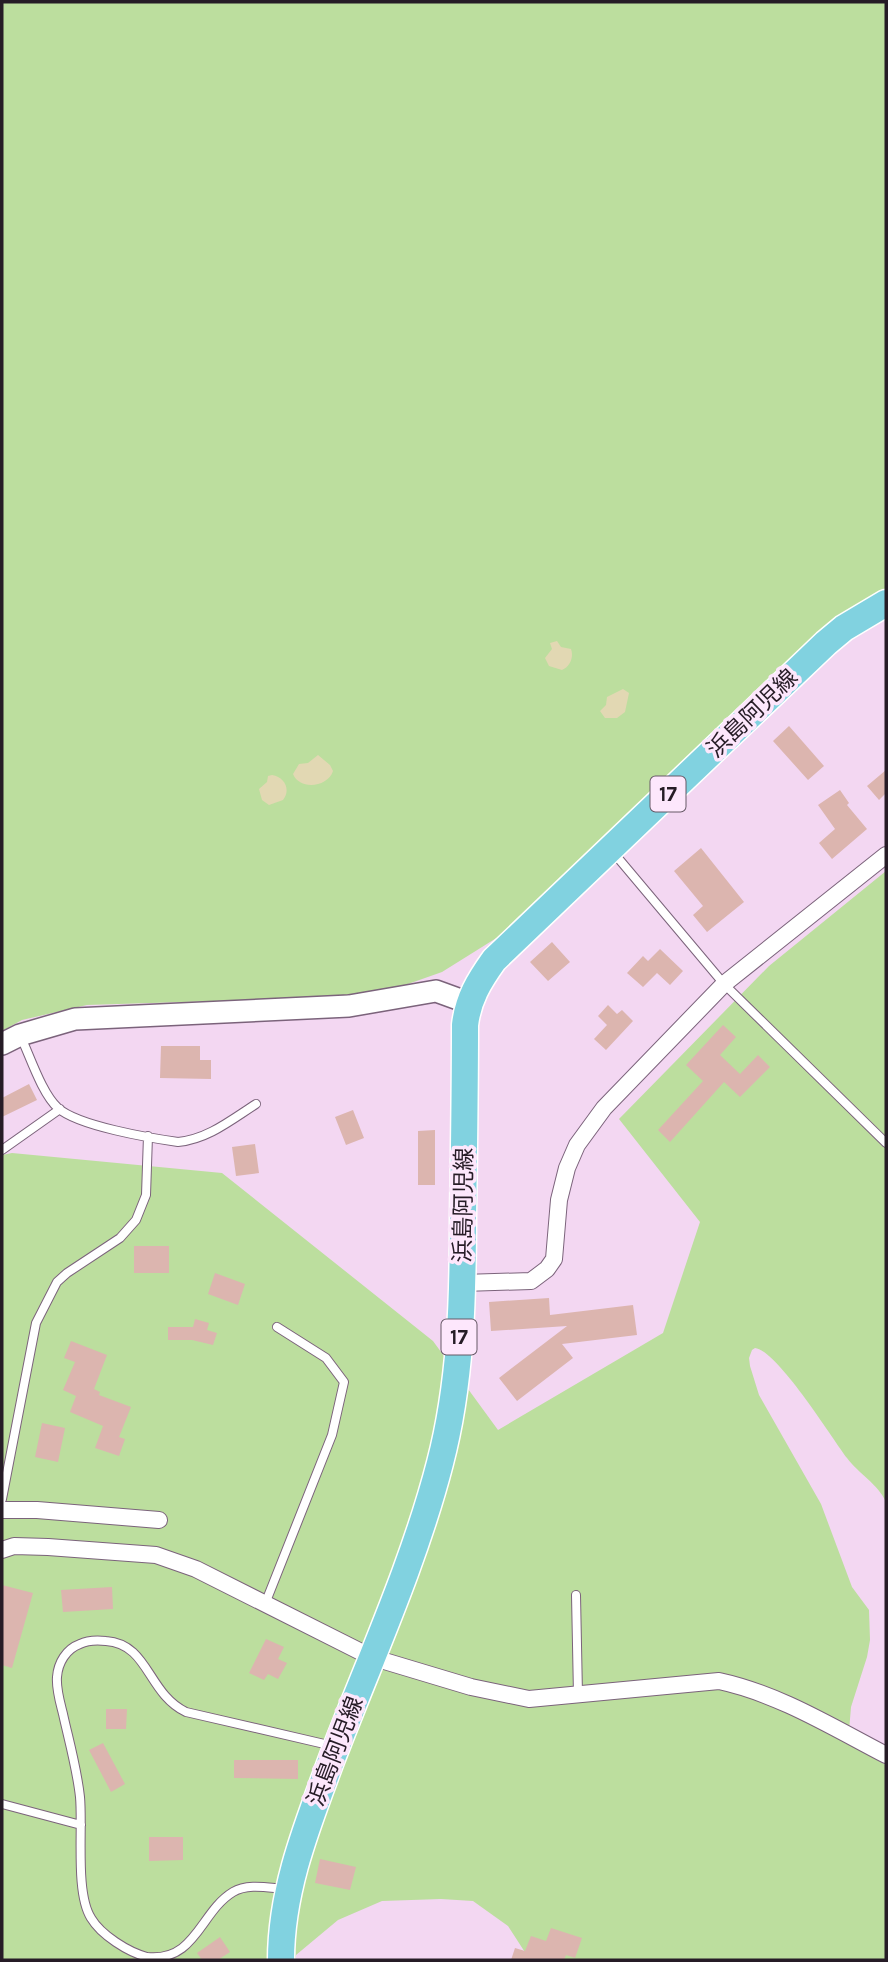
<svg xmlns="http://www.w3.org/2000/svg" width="888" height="1962" viewBox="0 0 888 1962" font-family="Karla,'Noto Sans JP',sans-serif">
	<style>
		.green { fill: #bcde9e }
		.sand { fill: #e2d8b3 }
		.building { fill: #dcb5af }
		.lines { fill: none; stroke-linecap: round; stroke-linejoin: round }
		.service-casing { stroke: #7b637b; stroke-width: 10 }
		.minor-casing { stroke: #7b637b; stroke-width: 18 }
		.tertiary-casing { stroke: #7b637b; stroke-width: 24 }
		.primary-casing { stroke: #fff; stroke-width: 29 }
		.service { stroke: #fff; stroke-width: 8 }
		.minor { stroke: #fff; stroke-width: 16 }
		.tertiary { stroke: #fff; stroke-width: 21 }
		.primary { stroke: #81d2e0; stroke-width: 26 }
		.labels { text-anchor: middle; stroke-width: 7; stroke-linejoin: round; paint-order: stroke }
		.shield { fill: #fde7fc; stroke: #665966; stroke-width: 2 }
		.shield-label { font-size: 21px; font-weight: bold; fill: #261c26 }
		.street-label { font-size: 23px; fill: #261c26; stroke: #fde7fc }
	</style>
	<rect width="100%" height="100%" fill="#f3d7f2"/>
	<path class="green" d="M2 2H886V593L838 622 498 937 442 972 374 996 87 1005 22 1020 2 1031Z
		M886 871V1502C878 1484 859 1474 847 1458 832 1438 777 1350 755 1348L752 1350 749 1358 750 1366 759 1395 821 1504 852 1587 869 1610 870 1640 867 1657 851 1707 848 1743 886 1765V1960H530L508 1926 473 1901 441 1899 382 1901 338 1920 296 1955 295 1960H2V1155L12 1153 222 1173 433 1341 498 1430 663 1333 700 1222 619 1119 769 966Z"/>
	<path class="sand" d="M557 641 561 647 571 649C574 657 570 667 562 670L549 666 545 658 552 649 550 643Z
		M623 689 629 693 625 712 617 718H605L600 711 606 705 607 697Z
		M318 755 330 765 333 771C328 787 300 791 293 774L299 764 308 763Z
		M272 775C285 777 291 790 283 800L269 805 262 800 259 789 267 782 268 776Z"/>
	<path class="building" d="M789 726 824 766 808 780 773 741Z
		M886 770V793L879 800 867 786Z
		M840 790 849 803 847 805 867 829 832 859 819 843 835 829 818 805Z
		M701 848 744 902 707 932 693 915 703 906 674 871Z
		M552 942 570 962 548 981 530 962Z
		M660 949 683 971 670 985 657 973 643 987 627 973 643 956 648 961Z
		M608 1005 617 1014 622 1010 633 1021 606 1050 594 1039 607 1025 598 1016Z
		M723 1025 736 1037 720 1055 740 1074 758 1055 770 1067 740 1097 724 1082 670 1142 658 1130 703 1081 686 1065Z
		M161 1046H200V1060H211V1079L160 1078Z
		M29 1084 37 1100 2 1117V1098Z
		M353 1110 364 1138 346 1145 335 1117Z
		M435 1130V1185H418V1131Z
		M255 1144 259 1173 236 1176 232 1147Z
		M134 1246H169V1273H134Z
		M215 1273 245 1284 238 1305 208 1294Z
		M549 1298 550 1315 633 1305 637 1335 562 1344 573 1358 517 1401 499 1378 567 1326 491 1331 489 1302Z
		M195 1319 209 1323 207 1330 217 1333 213 1345 192 1340H168V1327H193Z
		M71 1341 107 1355 94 1389 100 1392 99 1395 131 1407 119 1437 125 1439 119 1456 95 1448 103 1426 70 1412 76 1396 63 1390 75 1362 64 1358Z
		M42 1423 65 1428 58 1462 35 1457Z
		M2 1585 33 1593 12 1668 2 1665Z
		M112 1587 113 1609 63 1612 61 1590Z
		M266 1639 284 1647 278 1659 287 1663 278 1679 268 1674 264 1680 249 1673Z
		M106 1709H127L126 1729H106Z
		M103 1743 125 1784 111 1792 89 1750Z
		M234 1760H298V1779L234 1778Z
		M149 1837H183V1860L149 1861Z
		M320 1859 356 1867 350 1890 315 1883Z
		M551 1928 582 1938 575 1958 566 1955 564 1960H511L515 1948 525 1951 531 1936 546 1941Z
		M220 1937 230 1952 218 1960H202L197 1953Z"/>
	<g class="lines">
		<defs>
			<path id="service" d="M613 852 724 984 886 1143
				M20 1035C30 1056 42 1094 58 1108 78 1126 150 1138 178 1142 208 1139 231 1120 256 1104
				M2 1150 60 1109
				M2 1499 36 1323 57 1282 67 1273 120 1238 136 1220 146 1195 148 1136
				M576 1595 578 1695
				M265 1604 332 1435 344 1382 326 1358 277 1327
				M2 1804 81 1825
				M285 1889C269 1888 248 1883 233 1892 200 1912 196 1962 147 1957 128 1952 101 1935 91 1918 75 1893 83 1829 80 1797 77 1769 69 1741 63 1714 60 1702 56 1689 57 1677 58 1663 66 1649 80 1644 88 1640 97 1640 106 1641 149 1644 147 1693 186 1712L333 1746"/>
			<path id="minor" d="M463 1283 531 1281 547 1269 554 1259 559 1200 567 1168 577 1145 604 1108 724 984 886 855
				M2 1510H37L159 1520
				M2 1550 14 1546 48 1547 156 1555 196 1569 371 1657 471 1687 529 1699 719 1681C779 1694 832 1727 886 1755"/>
			<path id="tertiary" d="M2 1044 20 1035 75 1019 349 1006 436 991 469 1003"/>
			<path id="primary" d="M281 1960C281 1890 307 1826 331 1761 368 1664 414 1564 440 1463 461 1383 463 1298 463 1216 464 1152 465 1089 465 1025 468 999 479 981 494 960L826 643 844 628 886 603"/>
		</defs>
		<use href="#service" class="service-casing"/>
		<use href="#minor" class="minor-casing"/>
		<use href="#tertiary" class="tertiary-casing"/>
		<use href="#primary" class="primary-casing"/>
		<use href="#service" class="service"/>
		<use href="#minor" class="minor"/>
		<use href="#tertiary" class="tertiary"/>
		<use href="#primary" class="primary"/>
	</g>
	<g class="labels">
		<g class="shield">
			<rect x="650.5" y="776.5" width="35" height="35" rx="5"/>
			<rect x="441.5" y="1319.5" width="35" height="35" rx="5"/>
		</g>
		<g class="shield-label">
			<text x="668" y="801">17</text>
			<text x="459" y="1344">17</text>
		</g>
		<g class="street-label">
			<text transform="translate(752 713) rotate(-44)" y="8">浜島阿児線</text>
			<text transform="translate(463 1205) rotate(-89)" y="8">浜島阿児線</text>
			<text transform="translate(335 1751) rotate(-69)" y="8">浜島阿児線</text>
		</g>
	</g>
	<rect width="888" height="1962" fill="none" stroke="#261c26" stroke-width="7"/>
</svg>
